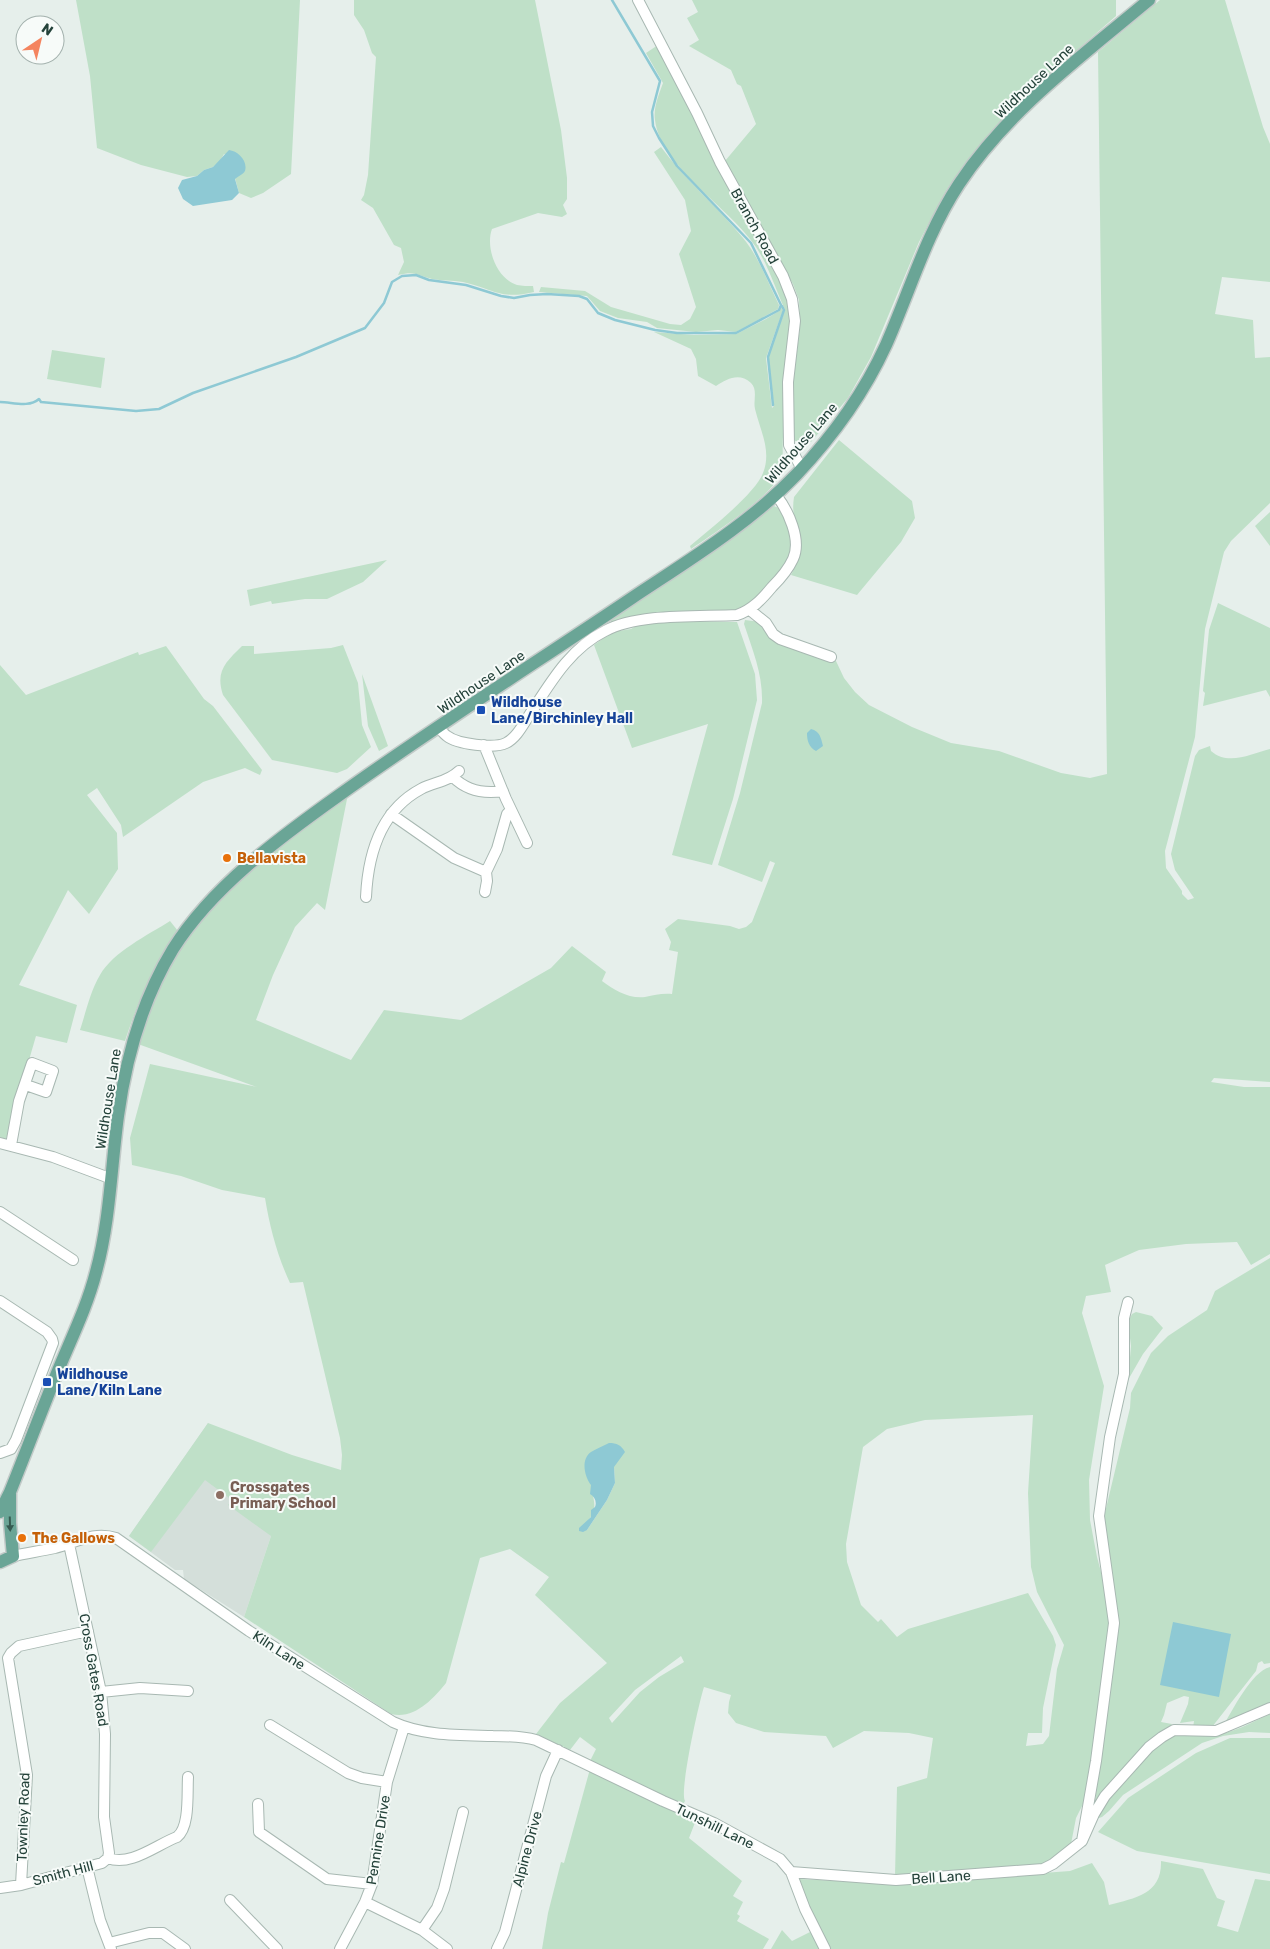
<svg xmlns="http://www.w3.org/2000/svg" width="1270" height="1949" viewBox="0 0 1270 1949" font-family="Rubik,sans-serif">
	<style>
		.built { fill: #d4dfda }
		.green { fill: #bfe0c8; fill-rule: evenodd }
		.water { fill: #8ec9d4 }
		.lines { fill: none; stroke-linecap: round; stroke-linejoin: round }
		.stream { stroke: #8ec9d4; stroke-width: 2.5 }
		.minor-casing { stroke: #a8b8b2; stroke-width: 12 }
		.major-casing { stroke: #c2cac8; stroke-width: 15 }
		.minor { stroke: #fff; stroke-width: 10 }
		.major { stroke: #6aa596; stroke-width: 12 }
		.oneway { fill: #365b51 }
		.transit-dot { fill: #1a4fb4; stroke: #f7fbf9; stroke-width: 2 }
		.food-dot { fill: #e8710a; stroke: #f7fbf9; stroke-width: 2 }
		.education-dot { fill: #8d6e63; stroke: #f7fbf9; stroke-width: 2 }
		.labels { text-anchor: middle; stroke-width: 4; stroke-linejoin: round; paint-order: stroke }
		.street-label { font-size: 14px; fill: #24423a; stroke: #f7fbf9 }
		.transit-label { font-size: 14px; font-weight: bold; fill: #164399; stroke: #f7fbf9; text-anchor: start }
		.food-label { font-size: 14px; font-weight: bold; fill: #c56008; stroke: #f7fbf9; text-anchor: start }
		.education-label { font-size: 14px; font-weight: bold; fill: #785e54; stroke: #f7fbf9; text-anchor: start }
	</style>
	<rect width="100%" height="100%" fill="#e6efeb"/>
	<path class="built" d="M208 1423 271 1536 244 1617 184 1579 183 1570H175L129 1536Z"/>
	<path class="green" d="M76 0H300L291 174 263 193 251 198 239 193 235 178 245 171V167L224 154 220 161 213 167 204 170 197 176 187 177 141 165 97 148 90 76Z
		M354 0H535L561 130 567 178V199L563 205 567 214 562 217 538 213 492 229C485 248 497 279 517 285 522 286 528 286 533 286L534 292C500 300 494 289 463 282 452 280 442 281 432 279 415 275 416 271 398 275L404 262 401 248 394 245 373 208 361 200 364 195 368 175 376 57 372 53 364 30 354 15Z
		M692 0H1116V16L1044 79 1008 113 966 162 947 189 919 242 871 357 848 398 811 442 795 441 793 435V385L800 327 799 300 793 284 725 161 756 124 741 86 737 84 731 70 689 46 699 40 687 18 698 12Z
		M1160 0H1225L1263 127 1270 144V282L1222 277 1215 314 1253 320 1255 358 1270 357V503L1231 541 1224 552 1205 629 1195 737 1165 851 1166 868 1182 891V894L1188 900 1194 898 1175 870 1171 854 1195 756 1199 750 1210 746 1211 751C1228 766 1251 754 1270 749V1082L1214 1078 1211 1082 1244 1087H1270V1254L1251 1265 1237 1242 1186 1244 1139 1250 1105 1265 1111 1292 1086 1296 1082 1313 1104 1386 1089 1480 1090 1520 1097 1557 1109 1602 1112 1621 1086 1798 1076 1818 1071 1844 1042 1865 895 1876 897 1787 927 1778 933 1738 909 1733 864 1731 833 1748 826 1736 764 1732 736 1723 728 1713 729 1702 731 1695 704 1687C699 1702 679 1792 685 1801L682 1806 590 1761 596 1749 580 1737 570 1750 536 1734 560 1703 607 1663 535 1595 549 1577 510 1549 480 1558 446 1683C433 1699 414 1720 391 1714L244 1617 271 1536 228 1505 232 1500 205 1480 151 1552 129 1536 208 1423 292 1455 341 1470 342 1455 340 1438 303 1282 290 1283C277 1255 270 1228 265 1198L222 1190 181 1176 132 1165 130 1138 150 1064 257 1087 138 1044C147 1017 156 991 170 966 212 893 282 843 348 794L325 910 317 903 295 927 273 975 256 1020 351 1060 384 1010 461 1020 551 968 572 946 606 972 602 981C614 990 629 999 645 997 655 995 662 993 672 994L678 952 669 950 671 942 665 929 678 919 730 926 739 929 746 927 752 922 775 863 770 861 762 882 718 865 740 793 762 703C763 675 753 651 744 624L745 620 761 622 825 658 836 661 844 678 855 692 869 705 912 727 951 743 999 751 1061 773 1090 778 1107 774 1098 52ZM1033 1415 1028 1493 1031 1567 1037 1592 1064 1645 1057 1669 1049 1736 1043 1744 1026 1746 1028 1733H1042L1043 1708 1056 1645 1053 1636 1028 1593 908 1629 897 1637 881 1619 878 1622 861 1605 847 1562 846 1544 863 1447 887 1429 925 1420ZM614 1467 615 1483 607 1500 587 1530 580 1528C599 1512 595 1507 591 1485ZM681 1656 684 1662 659 1677 640 1692 612 1723 609 1718 635 1690Z
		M658 45 781 277 792 310 787 436 783 437C782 448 784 461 781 472 777 493 710 536 691 549L690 546C709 530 755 494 763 473 772 451 760 430 755 409 753 401 758 390 751 383 739 372 727 379 716 386L698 376 696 359 691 349 654 332 694 335 736 334 766 319 779 311 781 307 783 310 766 358 772 408 774 406 768 357 785 310C776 290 768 265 756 247 731 209 660 166 655 120 653 108 659 94 663 83L646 53Z
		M661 147C685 180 717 206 743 238 759 257 768 283 779 305L778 309 736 332 718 330 696 332 657 328 647 322 618 318 600 311 587 296 539 292 541 287 585 291 611 307 670 324 681 325 690 319 696 307 679 254 691 231 685 200 654 152Z
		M52 350 105 358 101 388 47 379Z
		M839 440 912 501 915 518 901 542 857 595 791 575C810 541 789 528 794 497Z
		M774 506 783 510 789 527 791 555 786 565 763 593 741 610 613 625 609 619Z
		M1270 512V546L1255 526Z
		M387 560 363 582 327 599H305L272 604 271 601 250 606 247 590Z
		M1218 603 1270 628V697L1266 690 1203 706 1205 693 1203 691 1209 630Z
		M652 621 737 622 755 674 757 700 733 799 712 865 672 855 708 724 632 748 594 645 612 632 631 629 641 623Z
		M343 645 358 683 362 725 371 747 347 769 337 773 272 760 223 695C215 671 226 662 242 646H254V654L331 648Z
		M166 646 204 699 213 706 262 770 260 775 245 768 203 782 123 837 121 825 97 788 87 795 117 833 118 869 89 914 68 890 19 985 77 1005 67 1043 36 1036 6 1139 0 1137V665L26 695 138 652 139 655Z
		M362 674 388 746 379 751 368 726Z
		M170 921 178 931C154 965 138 1001 125 1041L80 1030C86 1012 90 992 100 975 113 952 148 935 170 921Z
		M1270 1258V1663L1264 1664 1262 1661 1258 1663 1256 1671 1212 1727 1193 1728 1194 1721 1180 1723 1188 1704 1189 1697 1184 1696 1167 1703 1164 1715 1161 1722 1172 1724 1094 1808 1114 1666 1117 1612 1103 1521 1130 1408 1131 1393 1151 1353 1168 1336 1207 1310 1215 1291Z
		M1136 1312 1152 1316 1163 1328 1143 1354 1128 1380 1131 1346 1128 1322 1132 1314Z
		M1270 1667V1706L1223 1726C1233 1710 1251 1672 1270 1667Z
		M1270 1714V1733L1249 1732 1223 1736 1202 1743 1123 1795 1109 1811 1102 1817 1099 1818 1098 1816C1112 1791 1144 1749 1170 1737 1183 1731 1199 1735 1212 1735 1232 1734 1252 1722 1270 1714Z
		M1230 1738H1270V1874L1137 1851 1098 1832 1128 1798 1196 1753Z
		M590 1769 696 1820 689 1838 742 1881 733 1896 743 1902 737 1914 740 1916 737 1921 769 1939 763 1949H542L548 1913 561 1862 564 1863Z
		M1161 1861 1203 1869 1217 1898 1225 1901 1217 1926 1238 1932 1255 1879 1270 1881V1949H828L799 1885 800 1879 892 1884 1070 1871 1092 1863 1104 1882 1109 1905C1136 1898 1162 1894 1161 1861Z
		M782 1930 792 1941 812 1931 820 1949H771Z"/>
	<path class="water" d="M229 150C238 151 248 161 245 171 244 174 238 176 235 179L239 193 232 200 193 206 183 199 178 188 182 180 197 176 204 170 213 167Z
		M811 729C820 731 821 738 823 746L816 751C809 747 807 741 807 733Z
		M609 1443C617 1443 621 1445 625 1452L614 1467 615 1483 607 1500 587 1530 583 1532 579 1531V1528L591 1517V1510L595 1507C597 1502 595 1497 590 1494L591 1485C585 1477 580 1460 591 1452 596 1449 603 1446 609 1443Z
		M1173 1622 1231 1634 1219 1697 1160 1685Z"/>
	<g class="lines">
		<path class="stream" d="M0 402C12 402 29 408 39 399L41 402 136 411 159 409 193 393 296 357 365 328 384 303 392 282 402 276 416 275 429 280 466 285 501 296 514 298 530 295 547 294 579 296 587 299 598 313 615 320 655 330 677 333H736L779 310 781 305 751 243 677 166 659 138 653 126 652 112 660 81 612 0
			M773 405 768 357 784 310 782 306"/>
		<defs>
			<path id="minor" d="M638 0 697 113 720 162 783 276 792 299 795 321 788 382 789 445 802 469
				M750 610 766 623 773 634 780 639 831 657
				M439 728C441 730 444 734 447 736 457 744 494 749 506 743 518 737 524 722 532 711 552 680 571 648 605 631 638 613 699 617 737 615 752 610 762 599 772 587 780 579 788 570 793 559 802 540 788 510 776 495
				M484 745 506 799 527 843
				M453 777C467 791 484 794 503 791
				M391 814 454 858 486 872
				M485 892 487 881 486 872 497 849 507 814 511 810
				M366 897C368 854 380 811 421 789 434 782 448 782 459 771
				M0 1143 53 1157 112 1179
				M11 1145 19 1101 32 1063 53 1071 46 1092 26 1085
				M0 1212 73 1260
				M0 1301 47 1332 52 1339 53 1343 16 1440 11 1449 0 1453
				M1128 1302 1124 1318V1374L1110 1437 1099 1516 1114 1623 1096 1761 1082 1841 1094 1814 1105 1796 1149 1747 1162 1737 1174 1730 1216 1731 1270 1708
				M69 1544 101 1692 105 1734 104 1817 109 1853 108 1858
				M13 1556C27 1553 41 1551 55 1548 77 1542 94 1531 116 1538L249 1631 393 1722C423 1736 460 1735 493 1736 507 1736 522 1736 536 1740L663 1801 714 1823 780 1859 791 1872 805 1909 825 1949
				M101 1692 140 1688 188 1691
				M270 1725 348 1773 362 1778 387 1782
				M258 1804 259 1832 327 1879 372 1884
				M87 1867 100 1920 111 1949
				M791 1872 896 1880 1043 1869 1053 1864 1082 1841
				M21 1885 27 1775 8 1658 11 1653 19 1646 88 1631
				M0 1888 21 1885 102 1863 108 1858C130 1867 156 1845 177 1837 190 1827 187 1794 188 1777
				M230 1900 277 1949
				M365 1902 422 1930 447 1949
				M422 1930 437 1908 444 1889 463 1812
				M109 1943 149 1933H163L185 1949
				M340 1949 365 1902 372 1884 387 1782 404 1727
				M497 1949 505 1932 546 1776 558 1750"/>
			<path id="major" d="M0 1512 10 1492C26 1452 41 1412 57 1373 71 1339 87 1307 96 1272 110 1221 111 1168 118 1116 126 1057 142 1000 173 949 212 887 279 838 338 796 434 727 534 664 632 598 689 560 749 524 797 474 833 436 864 393 886 345 910 291 926 234 959 184 1008 110 1082 56 1149 0
				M0 1562 13 1556 10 1523V1494"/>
		</defs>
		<use href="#minor" class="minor-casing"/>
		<use href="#major" class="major-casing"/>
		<use href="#minor" class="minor"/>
		<use href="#major" class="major"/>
	</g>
	<defs><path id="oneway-solid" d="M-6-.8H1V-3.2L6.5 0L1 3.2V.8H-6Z" transform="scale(1.25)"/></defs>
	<use class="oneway" href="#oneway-solid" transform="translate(10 1524) rotate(88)"/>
	<g class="transit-dot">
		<rect x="476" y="705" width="10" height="10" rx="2.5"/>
		<rect x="42" y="1377" width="10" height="10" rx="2.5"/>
	</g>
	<g class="food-dot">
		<circle cx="227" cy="858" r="5"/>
		<circle cx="22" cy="1538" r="5"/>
	</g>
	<circle class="education-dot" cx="220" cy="1495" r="5"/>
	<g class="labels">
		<g class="street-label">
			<text transform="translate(1034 81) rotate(-43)" y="5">Wildhouse Lane</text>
			<text transform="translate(755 226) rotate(61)" y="5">Branch Road</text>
			<text transform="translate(801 443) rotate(-49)" y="5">Wildhouse Lane</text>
			<text transform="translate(481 682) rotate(-34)" y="5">Wildhouse Lane</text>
			<text transform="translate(108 1099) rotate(-81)" y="5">Wildhouse Lane</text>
			<text transform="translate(279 1650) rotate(33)" y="5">Kiln Lane</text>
			<text transform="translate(94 1670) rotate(80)" y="5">Cross Gates Road</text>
			<text transform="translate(23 1817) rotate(-88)" y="5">Townley Road</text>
			<text transform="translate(715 1826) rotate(26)" y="5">Tunshill Lane</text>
			<text transform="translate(378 1840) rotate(-81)" y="5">Pennine Drive</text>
			<text transform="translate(527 1849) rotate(-75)" y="5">Alpine Drive</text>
			<text transform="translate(63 1873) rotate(-15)" y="5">Smith Hill</text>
			<text transform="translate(941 1877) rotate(-4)" y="5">Bell Lane</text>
		</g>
		<g class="transit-label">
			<text x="491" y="707">Wildhouse<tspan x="491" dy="16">Lane/Birchinley Hall</tspan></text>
			<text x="57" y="1379">Wildhouse<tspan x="57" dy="16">Lane/Kiln Lane</tspan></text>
		</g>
		<g class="food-label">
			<text x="237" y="863">Bellavista</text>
			<text x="32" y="1543">The Gallows</text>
		</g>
		<g class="education-label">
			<text x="230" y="1492">Crossgates<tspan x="230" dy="16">Primary School</tspan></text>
		</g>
	</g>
	<g transform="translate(40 40) rotate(35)"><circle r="24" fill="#f7fbf9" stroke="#a3b1ad"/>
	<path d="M0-4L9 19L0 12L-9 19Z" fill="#f4845f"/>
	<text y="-8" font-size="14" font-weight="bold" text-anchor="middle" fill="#24423a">N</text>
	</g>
</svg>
